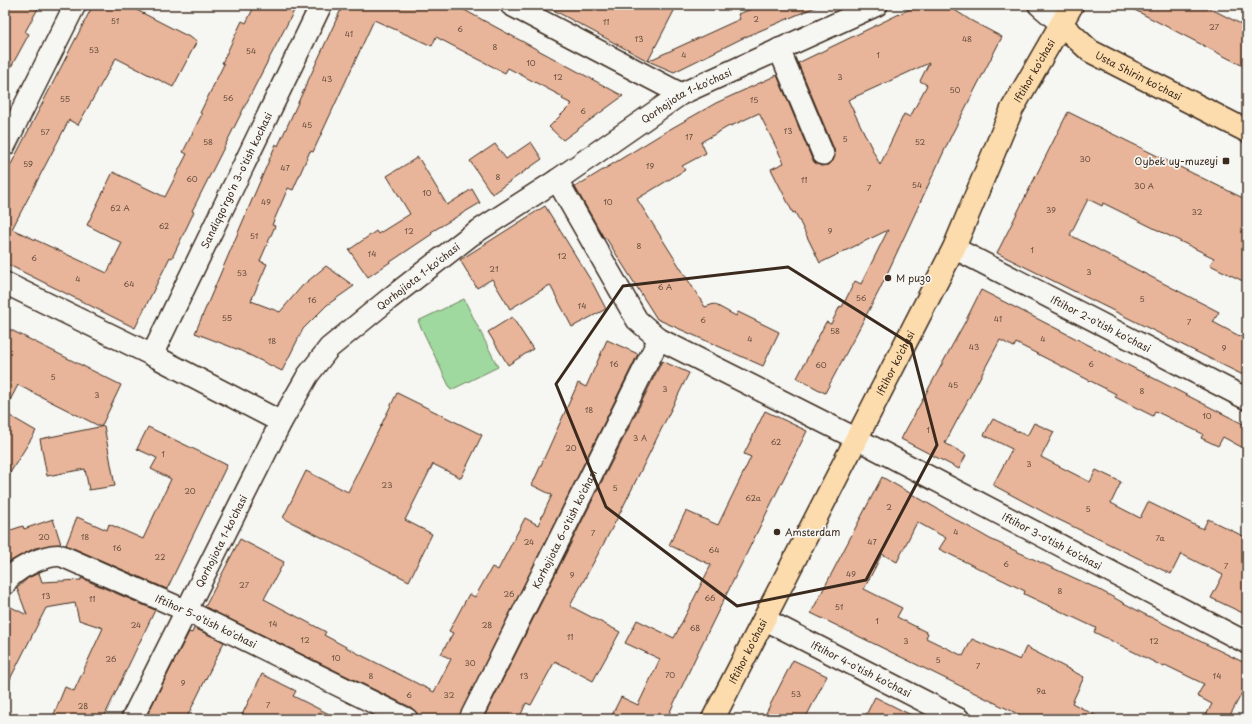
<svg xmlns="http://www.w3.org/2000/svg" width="1252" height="724" viewBox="0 0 1252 724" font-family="'Playpen Sans',sans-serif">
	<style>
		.green { fill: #9fd99f; stroke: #6d825e }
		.building { fill: #e8b59a; stroke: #3b2a1e; fill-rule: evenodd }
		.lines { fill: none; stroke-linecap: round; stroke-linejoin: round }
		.minor-casing { stroke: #3b2a1e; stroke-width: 24 }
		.major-casing { stroke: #3b2a1e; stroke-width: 25 }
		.minor { stroke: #f6f6f2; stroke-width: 21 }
		.major { stroke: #fcdcac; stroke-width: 22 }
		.marked { fill: none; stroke: #3b2a1e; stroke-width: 3; stroke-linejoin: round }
		.poi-dot { fill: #3b2a1e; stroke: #f6f6f2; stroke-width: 1.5 }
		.labels { text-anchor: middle; stroke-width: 3.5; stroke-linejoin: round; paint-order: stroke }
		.number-label { font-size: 8px; fill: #664d3d }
		.street-label { font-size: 10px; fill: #3b2a1e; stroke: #f6f6f2 }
		.poi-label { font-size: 10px; fill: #3b2a1e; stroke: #f6f6f2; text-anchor: start }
	</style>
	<rect width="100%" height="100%" fill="#f6f6f2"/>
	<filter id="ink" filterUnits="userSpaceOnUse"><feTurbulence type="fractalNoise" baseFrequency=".025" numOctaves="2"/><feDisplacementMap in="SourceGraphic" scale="8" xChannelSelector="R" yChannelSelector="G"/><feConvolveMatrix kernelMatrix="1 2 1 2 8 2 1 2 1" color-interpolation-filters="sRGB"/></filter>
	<g filter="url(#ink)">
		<path class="green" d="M464 299 498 367 451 390 418 321Z"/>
		<path class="building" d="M5 5H40L25 32 29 34 5 78Z
			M93 5H127L197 41 173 87 116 58 78 125 69 120 12 229 107 273 122 243 87 225 113 172 165 197 187 154 183 152 202 114 200 113 224 64 222 63 242 21 246 23 255 5H297L258 80 192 211 194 212 172 258 170 257 135 328 5 263V176Z
			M343 5H455L623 96 563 140 549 127 572 104 562 99 563 97 508 68 505 73 436 37 432 46 374 20 313 152 310 151 293 190 288 188 272 225 275 226 260 261 267 264 251 301 280 312 302 286 326 266 354 286 327 305 303 329 282 371 239 350 195 333 276 144 278 146Z
			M544 5H677L648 61 740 19 738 14 763 5H820L743 38 674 72 648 61Z
			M918 5H947L970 20 1002 37 952 134 879 291 825 393 797 378 826 322 831 324 840 306 842 307 855 281 861 284 888 230 820 263 795 212 793 213 771 169 784 163 759 113 731 126V125L701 142 706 153 682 166 685 170 637 199 705 307 714 304 736 316 738 312 779 332 763 366 657 319 606 238H604L575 187 665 132 716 103 777 75 812 159 815 163 821 166 828 165 833 161 835 156 834 149 798 63ZM929 63 920 81 927 85 910 117 904 114 880 165 848 100Z
			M1125 5H1203L1247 27V68Z
			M1068 112 1247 200V283L1210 265 1214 258 1103 203 1102 206 1088 199 1070 235 1219 312 1213 322 1247 340V377L997 253Z
			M531 142 542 159 492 194 470 161 495 144 506 159Z
			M418 157 447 205 472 189 480 203 431 232 432 234 368 277 349 250 376 231 378 234 410 214 387 176Z
			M545 206 593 284 606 309 572 327 550 285 510 309 492 279 477 288 460 260Z
			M981 290 1247 426V450L1223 437 1218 446 1201 438 1203 434 1155 411 1153 416 1115 397 1116 394 1016 343 1014 347 1000 340 945 443 966 455 959 469 901 439 965 322Z
			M512 317 533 349 508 365 488 332Z
			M5 327 121 385 101 427 18 385 5 410Z
			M607 340 638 354 458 719H427L418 715 412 708 205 607 240 539 284 562 264 599 326 632 324 635 357 653 434 692 451 659 441 654 453 633 449 631 469 594 475 597 492 567 498 570 525 518 538 525 552 495 532 485 578 383 586 387Z
			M662 361 689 373 618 517 570 606 620 632 593 681 555 661 531 705 526 703 519 719H483Z
			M397 393 482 435 461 478 433 464 405 520 432 534 409 581 283 518 306 471 348 492Z
			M765 411 807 431 700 648 667 718 669 719H610L621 697 638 705 660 659 625 643 637 620 674 638 711 565 669 545 686 511 718 525 751 457 744 454Z
			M5 413 36 431 5 481Z
			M993 419 1027 436 1034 423 1054 432 1041 457 1090 482 1096 470 1121 482 1111 503 1140 518 1148 502 1203 529 1208 519 1247 538V615L1211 598 1223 575 1181 554 1171 574 1049 515 993 485 1012 449 984 435Z
			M104 426 115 486 89 490 85 469 47 476 40 439Z
			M148 427 227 465 167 589 66 545 77 517 107 530 109 524 143 539 171 479 151 469 157 458 137 449Z
			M882 477 990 539 1096 588 1144 614 1247 664V695L1242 693 1228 719H1204L1212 704 1197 696 1204 684 1165 665 1164 667 1094 632 1096 628 1024 594 1025 591 939 549 946 538 917 522 897 562 882 554 864 589 902 608 897 617 928 633 926 638 963 656 972 639 1020 660 1026 647 1084 677 1072 703 1102 719H1028L811 613Z
			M53 519 61 544 35 548 7 563 5 557V532L23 526 24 529Z
			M39 573 42 582 81 580V578L155 610 103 719H52L65 687 74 691 103 628 79 620 75 603 46 608 5 689V604L27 615 17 588 28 578Z
			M194 628 224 642 186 719H145L189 632 192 633Z
			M793 660 827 676 805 719H763Z
			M262 674 296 691 293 696 339 719H240Z
			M875 697 919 719H864Z"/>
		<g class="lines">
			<defs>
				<g id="minor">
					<path d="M511 5 681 94"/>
					<path d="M1039 5 1061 24"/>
					<path d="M779 49 823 154"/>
					<path d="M5 145 75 5"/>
					<path id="s1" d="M557 180 637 320 659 339 857 439 1247 643"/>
					<path id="s2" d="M954 248 1247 399"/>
					<path d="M5 283 152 355 281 422"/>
					<path id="s3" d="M152 355 321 5"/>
					<path id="s4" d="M5 584C11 570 47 553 62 556L187 611 407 719"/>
					<path id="s5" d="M764 619 959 719"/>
					<path id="s6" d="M132 719 281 422 308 375 329 348 389 299 470 236 557 180 681 94 877 5"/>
					<path id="s7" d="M470 719 659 339"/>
				</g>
				<g id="major">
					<path id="s8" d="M1061 24 1090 51 1247 131"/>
					<path id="s9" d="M713 719 954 248 1012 109 1072 5"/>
				</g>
			</defs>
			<use href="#minor" class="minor-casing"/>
			<use href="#major" class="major-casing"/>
			<use href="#minor" class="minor"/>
			<use href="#major" class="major"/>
		</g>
	</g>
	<path class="marked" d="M788 267 911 344 937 445 866 580 737 606 606 507 556 384 623 286Z"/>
	<g class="poi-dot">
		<rect x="1222" y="157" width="8" height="8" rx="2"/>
		<circle cx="888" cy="278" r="4"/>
		<circle cx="777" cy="532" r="4"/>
	</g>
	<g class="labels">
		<g class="number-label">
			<text x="756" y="22">2</text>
			<text x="115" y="24">51</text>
			<text x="606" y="25">11</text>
			<text x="1214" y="30">27</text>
			<text x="460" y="32">6</text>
			<text x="349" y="37">41</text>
			<text x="639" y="42">13</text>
			<text x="967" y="42">48</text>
			<text x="495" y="50">8</text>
			<text x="94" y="53">53</text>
			<text x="251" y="54">54</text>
			<text x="684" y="58">4</text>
			<text x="878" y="58">1</text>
			<text x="531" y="66">10</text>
			<text x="558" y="80">12</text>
			<text x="840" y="80">3</text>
			<text x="327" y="82">43</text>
			<text x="955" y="93">50</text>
			<text x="228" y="101">56</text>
			<text x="65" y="102">55</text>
			<text x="754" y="103">15</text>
			<text x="583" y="114">6</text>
			<text x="307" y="128">45</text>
			<text x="788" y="134">13</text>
			<text x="45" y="135">57</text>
			<text x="689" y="140">17</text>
			<text x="845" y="142">5</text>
			<text x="208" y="145">58</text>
			<text x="920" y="145">52</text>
			<text x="1085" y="162">30</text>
			<text x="28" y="167">59</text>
			<text x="650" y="169">19</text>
			<text x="285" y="171">47</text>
			<text x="498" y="180">8</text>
			<text x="192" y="182">60</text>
			<text x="804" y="183">11</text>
			<text x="917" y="188">54</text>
			<text x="1144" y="189">30 A</text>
			<text x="869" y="191">7</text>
			<text x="427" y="196">10</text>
			<text x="266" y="205">49</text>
			<text x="608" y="205">10</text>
			<text x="120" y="211">62 A</text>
			<text x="1051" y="213">39</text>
			<text x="1197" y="215">32</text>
			<text x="164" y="229">62</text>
			<text x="409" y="234">12</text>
			<text x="830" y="234">9</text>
			<text x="254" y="239">51</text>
			<text x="639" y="249">8</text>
			<text x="1032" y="253">1</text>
			<text x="372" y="257">14</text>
			<text x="562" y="259">12</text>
			<text x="34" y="261">6</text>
			<text x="494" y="272">21</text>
			<text x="1089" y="275">3</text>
			<text x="242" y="276">53</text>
			<text x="78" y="282">4</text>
			<text x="129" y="287">64</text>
			<text x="665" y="290">6 A</text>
			<text x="861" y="301">56</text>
			<text x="1142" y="302">5</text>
			<text x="312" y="303">16</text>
			<text x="582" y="309">14</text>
			<text x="227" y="321">55</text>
			<text x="998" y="322">41</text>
			<text x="703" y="323">6</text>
			<text x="1189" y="325">7</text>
			<text x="835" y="334">58</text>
			<text x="750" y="342">4</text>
			<text x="1043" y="342">4</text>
			<text x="272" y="344">18</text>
			<text x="974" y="350">43</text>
			<text x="1224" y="351">9</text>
			<text x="614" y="367">16</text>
			<text x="1091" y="367">6</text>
			<text x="821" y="368">60</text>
			<text x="53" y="380">5</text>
			<text x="953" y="388">45</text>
			<text x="665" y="392">3</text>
			<text x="1142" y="394">8</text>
			<text x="97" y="398">3</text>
			<text x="589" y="413">18</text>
			<text x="1207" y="419">10</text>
			<text x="928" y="433">1</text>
			<text x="640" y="441">3 A</text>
			<text x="776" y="445">62</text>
			<text x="571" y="451">20</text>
			<text x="163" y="457">1</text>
			<text x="1029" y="467">3</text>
			<text x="387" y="488">23</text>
			<text x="615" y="491">5</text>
			<text x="190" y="494">20</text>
			<text x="753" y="501">62a</text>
			<text x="889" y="510">2</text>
			<text x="1088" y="512">5</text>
			<text x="956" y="535">4</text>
			<text x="593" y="536">7</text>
			<text x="44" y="540">20</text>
			<text x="85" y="540">18</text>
			<text x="1160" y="541">7a</text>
			<text x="529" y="545">24</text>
			<text x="872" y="545">47</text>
			<text x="117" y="551">16</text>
			<text x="714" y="553">64</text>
			<text x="160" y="560">22</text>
			<text x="1006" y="567">6</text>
			<text x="1226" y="569">7</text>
			<text x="851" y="577">49</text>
			<text x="572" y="578">9</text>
			<text x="244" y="588">27</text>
			<text x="1060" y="594">8</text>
			<text x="509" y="597">26</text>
			<text x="46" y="599">13</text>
			<text x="710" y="601">66</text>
			<text x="92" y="602">11</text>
			<text x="839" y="610">51</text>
			<text x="877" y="624">1</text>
			<text x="273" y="627">14</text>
			<text x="136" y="628">24</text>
			<text x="487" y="628">28</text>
			<text x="695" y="631">68</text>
			<text x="570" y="640">11</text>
			<text x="305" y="643">12</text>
			<text x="906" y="644">3</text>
			<text x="1154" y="644">12</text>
			<text x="336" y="661">10</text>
			<text x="111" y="662">26</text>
			<text x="938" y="663">5</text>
			<text x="470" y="666">30</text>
			<text x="978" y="669">7</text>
			<text x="670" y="678">70</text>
			<text x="371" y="679">8</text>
			<text x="524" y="679">13</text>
			<text x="1217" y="679">14</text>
			<text x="183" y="686">9</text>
			<text x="1041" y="694">9a</text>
			<text x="796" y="697">53</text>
			<text x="409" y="698">6</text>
			<text x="449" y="698">32</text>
			<text x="268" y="708">7</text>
			<text x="83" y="709">28</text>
		</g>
		<g class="street-label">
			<text dy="4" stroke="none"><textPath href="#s9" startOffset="724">Iftihor ko'chasi</textPath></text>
			<text dy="4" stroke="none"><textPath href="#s8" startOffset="94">Usta Shirin ko'chasi</textPath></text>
			<text dy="4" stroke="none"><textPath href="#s6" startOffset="859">Qorhojiota 1-ko'chasi</textPath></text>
			<text dy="4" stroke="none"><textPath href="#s3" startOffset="194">Sandiqqo'rgo'n 3-o'tish kochasi</textPath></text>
			<text dy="4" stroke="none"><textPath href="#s6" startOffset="535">Qorhojiota 1-ko'chasi</textPath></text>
			<text dy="4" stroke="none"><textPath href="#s2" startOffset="165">Iftihor 2-o'tish ko'chasi</textPath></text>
			<text dy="4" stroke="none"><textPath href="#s9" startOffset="400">Iftihor ko'chasi</textPath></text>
			<text dy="4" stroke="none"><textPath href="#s7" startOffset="212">Korhojiota 6-o'tish ko'chasi</textPath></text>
			<text dy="4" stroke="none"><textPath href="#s6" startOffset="199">Qorhojiota 1-ko'chasi</textPath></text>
			<text dy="4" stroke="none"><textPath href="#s1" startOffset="632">Iftihor 3-o'tish ko'chasi</textPath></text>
			<text dy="4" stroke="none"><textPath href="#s4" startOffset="224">Iftihor 5-o'tish ko'chasi</textPath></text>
			<text dy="4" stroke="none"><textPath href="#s9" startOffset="76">Iftihor ko'chasi</textPath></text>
			<text dy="4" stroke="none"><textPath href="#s5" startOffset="109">Iftihor 4-o'tish ko'chasi</textPath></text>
		</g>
		<g class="poi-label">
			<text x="1218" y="165" text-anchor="end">Oybek uy-muzeyi</text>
			<text x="896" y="282">М ризо</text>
			<text x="785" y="536">Amsterdam</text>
		</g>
	</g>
	<rect width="1252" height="724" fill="none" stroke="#f6f6f2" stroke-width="20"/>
	<rect x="10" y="10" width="1232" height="704" fill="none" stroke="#3b2a1e" stroke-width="1.5" filter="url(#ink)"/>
</svg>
